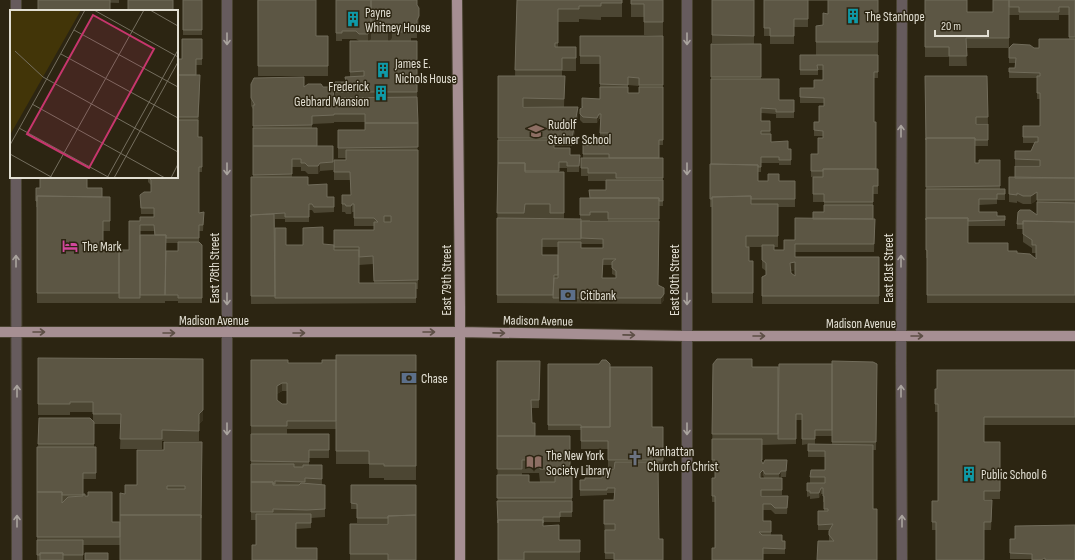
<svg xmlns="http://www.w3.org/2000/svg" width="1075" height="560" viewBox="0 0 1075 560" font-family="'Sofia Sans Condensed',sans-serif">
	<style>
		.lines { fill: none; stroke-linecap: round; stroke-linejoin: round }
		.minor-casing { stroke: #494331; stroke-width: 12 }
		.major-casing { stroke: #494331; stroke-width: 12 }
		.minor { stroke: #665b5d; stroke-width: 10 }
		.major { stroke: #a68f93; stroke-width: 10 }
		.wall { fill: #4c4633; fill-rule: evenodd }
		.shaded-wall { fill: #39321f }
		.building { fill: #5c5644; stroke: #716c5b; fill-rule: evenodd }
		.oneway { stroke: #aaa49e }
		.oneway2 { stroke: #5d4f46 }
		.labels { text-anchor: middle; stroke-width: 3; stroke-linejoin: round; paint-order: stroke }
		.poi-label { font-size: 13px; fill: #e2dfd3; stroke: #2c2512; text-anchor: start }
		.street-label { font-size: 13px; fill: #e2dfd3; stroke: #2c2512 }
		.inset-road { fill: none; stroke: #756f5f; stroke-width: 1 }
		.view { fill: #c7366d; fill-opacity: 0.15; stroke: #c7366d; stroke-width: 2 }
		.inset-edge { fill: none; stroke: #e2dfd3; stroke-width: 2 }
	</style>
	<rect width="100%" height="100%" fill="#2c2512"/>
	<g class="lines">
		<defs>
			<path id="minor" d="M16 0V11
				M687 0V560
				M902 0 901 363 902 560
				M16 177 17 560
				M227 560V0"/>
			<path id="major" d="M457 0 460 306V560
				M0 332H460L687 336H1075"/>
		</defs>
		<use href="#minor" class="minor-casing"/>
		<use href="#major" class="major-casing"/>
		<use href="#minor" class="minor"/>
		<use href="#major" class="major"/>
	</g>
	<path class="wall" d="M38 0H173H119V3Z
		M183 0H202V35H183Z
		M257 0 316 36H328V76H258Z
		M336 0 417 5 419 8V30L417 33V38H411V41H417L418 289H416V303L251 304V177H253V109L251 106V84L304 87H323L334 98H335V82H345L350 77V41H359L356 39H342V41H336ZM334 122H365V130H338V158H346V160H334V180H350L351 195H342V212H345L346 214H351L352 212H354V226H374V230L334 245H286L275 228V219H285V222H309V210H312L314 213 334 212V197H327L308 185 292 177V167H301V171H305L308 174H318L320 171 333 170V146H317L312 128V124L334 123ZM373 264 374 283H359V265Z
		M517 0H622V17H601V20L579 19V22H558V47H576V71H562V76H565L564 107 523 106V107L578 115 572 146H554V148L570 155H580L579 172H567V168H559V172H564V219H580V198H589L606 190V181H588V176H581V158H583V145H609V138H600V119H599L597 123H583L580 120V109L582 108V98L600 99V64H580V36H663V145H659V158H663V206H659L658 285 664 288V300L661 304 497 303 498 76H515ZM628 85 639 86V93H628ZM525 218H550V219ZM590 220H608V221H590ZM581 227V244H603V248H581ZM542 247H558V263L542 255ZM603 265H612V274L616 276V278H602Z
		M631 0H663V36L644 35V17H631Z
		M712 0H754V44L712 43Z
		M764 0H878V78H874V122L876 169H878V194H873V219H875L874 252H795V257H879V304H762V277L766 275V271L762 268V247H749V261H753V303H712V207H710V164H711V44H761V79L779 100H794V118H776V114L761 113V121H770L771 142 788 149H791V165H779V163H761V172H758V181H795V207H778V247H774V250H784L795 240 813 219 824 212V202H813V177H815H811V154H818L823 138V136H814V122H819L824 106V103H800V88H814L823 80V70H818V75H800V55H816V26L823 25 828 14V1H808V27H794V44H770V36H764ZM795 270V276L791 273V271Z
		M925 0 967 12H993V0H1075V303H927V258H926V222L925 76H987L988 123H976V124H988V146H975V163H979L1000 160V189H1005V200H997V204L979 205V212L997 216H1005V226H968V243L1017 253 1036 259V253H1032V248L1023 242V229H1017V224L1037 215V200L1031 204H1023L1017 201V203L1009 202V177L1015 178 1040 166V165H1015V151H1031L1035 143H1023V126H1040V99H1037V78H1009V68H1015L1016 63H1009V48H1039L1069 39V15H1059V20H1019V15H1009V48H966L967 66H949V57H925Z
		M202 39V65H196V75L200 83 198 137H202V172H199V213L204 212 203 231H199V242L202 245V303H178V301H165V303H37V207H36V188H40V177H110V179H87V188L102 197H110V231H103V250H129L140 221 154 217V214H141L140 195 151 192V185L148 182V177H177V59H182ZM140 231H154V235L140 295ZM166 243H178V251H166Z
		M416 355V480H384V478H369V464H336V381V429H287V434H251V360L288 363H322L336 360ZM282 391H287V404H282L277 400V394Z
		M38 358 203 420 199 424V441H162V449H120L121 424H94V447H96V479H83V494L112 522H120L125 494 137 485 164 450 202 442 201 560 120 545H83V560H37V447H38L39 418 93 421V412H70V415H38Z
		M497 361H540L539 408H532V423L535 436H570V475H572V517H560V522H543V526L559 540H580V560H498ZM522 473H539L540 482H529L522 475Z
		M548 364 610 427H663V468H658L614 559H605L604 500H614L615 493H607V495L580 496V480L602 478 614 469V468H608V449H581V430H548Z
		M713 364 752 367H778L779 364H877L876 450H873V509L877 560 829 541V531L830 530H818V511H824V502H823V494H821L819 498 810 499V496L807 497V483H825H810V477L825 470V457H808V444L802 445V420H796V444L762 445V463L763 464 787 460 786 477H781L780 478H782V495H761V496H788L787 514H775L771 510H763V521H771V535L782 541H785V554H763L715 548V502H712V478H715V466H712ZM815 436H832V445L815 444ZM763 475 764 478H760Z
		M1075 370V425H984V442L1000 450V499H984V500L992 508 991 530H932V501H938V412H935V404Z
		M251 434H329V458H309V465H322V485H325V517L311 518V528L296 529V548L317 560 256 545V520H251Z
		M351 485H416V560H350V524H388V523H357V509H351Z
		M1075 525 1032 559H1010V539H1015Z"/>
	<path class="shaded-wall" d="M419 16V30L417 33V20Z
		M392 25V38L388 43V29Z
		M371 31V39L368 42V34Z
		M578 107V115L572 146V138Z
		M599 114V119L597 123V118Z
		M320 163V171L318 174V166Z
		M1037 192V200L1031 204V196Z
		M352 204V212L351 214V206Z
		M795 262V270L790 271V263Z
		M664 294V300L661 304V298Z
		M282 383V391L277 394V386Z
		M203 410V420L199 424V414Z
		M763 470V475L760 479V473Z
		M781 471V477L779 480V474Z
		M821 488V494L819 498V493Z"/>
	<path class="building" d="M38 0H110V11H38Z
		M128 0H173V11H128Z
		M183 0H202V30H183Z
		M258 0H316V36H328V66H258Z
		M336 0H371V31L368 34H359L356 31H342V33H336Z
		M371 0H417V5L419 8V16L417 20V24H411V32H392V25L388 29H373L371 25Z
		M517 0H622V3H601V6H579V9H558V43H555V47H576V58H562V70H515Z
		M631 0H663V22H644V4H631Z
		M712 0H754V36L712 35Z
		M764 0H808V19H794V36H770V28H764Z
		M828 0H878V42H816V26L823 25V13L828 14Z
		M925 0H967V12H993V0H1009V38H966L967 56H949V47H925Z
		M1009 0H1075V37H1069V7H1059V12H1019V7H1009Z
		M580 36H663V85H639V78L628 77V85L600 84V56H580Z
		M182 39H202V59H196V75H177V59H182Z
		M1039 39H1075V178H1015V166H1040V160L1015 159V151H1031L1035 142H1038V137H1023V126H1040V93H1037V76H1040V73L1009 72V68H1015L1016 58H1009V48L1013 44 1030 45 1034 48H1039Z
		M350 41H417V92H335V82H346L345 77 364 76V71L350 72Z
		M711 44H761V77H711Z
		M800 55H878V72H874V122H876V169H823V171H811V154H818V138H823V131L814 130V122H819V106H824V98L800 97V88H814V80H823V65H817L818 70H800Z
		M177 75H200L198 117H177Z
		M498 76H565L564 99 523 98V107H578L572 138H498Z
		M925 76H987L988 117H976V124H988V140H975V138H926V140Z
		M304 77V87L308 84H321L323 87H333L334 98 417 97 418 123H365V114H334V115L312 116V125L253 126V105H255L251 98V84L254 78Z
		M711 79H779V100H794V112H776V109L761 108V121H770V131H761V134H771V142L788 141V149H791V160H779V157H761V167H758V165L711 164Z
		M600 87H628V93H639V87H663V140H659V158H609V154H583V145H609V133H600L601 114H599L597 118 583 117 580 114V109L583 107H582V98L600 99Z
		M177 120H198V137H202V167H199V213L204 212 203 225H199V238H166V235H155L154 225H140V298H119V250H129V221H140V217H154V208H141L140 195 144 192H151V180L148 177H177Z
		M365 123H418V147L338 148V130H365Z
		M253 128H317V146H253Z
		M926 138H975V163H979V160H1000V186L926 187Z
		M498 140H554V148H570V155H580L579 166H567V162H559V171H525V163H498Z
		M253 146H333V162L320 163 318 166H308L305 163H301V159H292V174L253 175Z
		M346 150H418V280L374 281 373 256 359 257V247H334V230H374V222H378L374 218H354V204H352L351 206H346L345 204H342V195H351L350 172H334V160H346ZM384 216H391V222H384Z
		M581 158H663V178H616V173H588V168H581Z
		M498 163H525V172H564V213H550V204H525L524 213H497Z
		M710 164 758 165V181H768V174H779V181H795V199H751V196L712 197V199H710Z
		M823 169H878V186H873V202H824V194H813V177H823Z
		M40 177H87V188H102V197L37 196V201H36V188H40Z
		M251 177H308V185L327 184V197H334V207H314L312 204H309V217H285V213L251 215V217Z
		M1009 177 1075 178V200H1037V192L1031 196H1023L1017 193V195L1009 194Z
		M606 180H663V201H659V198H590L589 190H606Z
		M926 189H1005V194H997V199H979V212H997V216H1005V220L968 221V218H926V220Z
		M37 196 110 197V221H103V250H119V293H37Z
		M751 196V204H778V236H746V247H749V261H753V293H712V197Z
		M580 198H659V219H608V212H590V215H580Z
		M1037 202 1075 203V222L1023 221V224H1017L1018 212 1020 210H1030L1037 215Z
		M824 205H873V219H813V212H824Z
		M274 214 275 296H251V215Z
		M497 218 581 219V239H542V255H558V275H554L553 295H497Z
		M795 218 875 219 874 244H795V257H879V296H762V277L766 275V263L762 260V245H774V250H784V240H795ZM795 262V276L791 273 790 263Z
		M926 218H968V243H1008V251H1017V253L1030 254 1036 259V245H1032V240L1023 234V221L1075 222V295H927V250H926Z
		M581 221H659L658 285 664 288V294L661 298H553L554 278H558V242H581V248H603V239L581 238ZM603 259H616L612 262V268L616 271V278H602Z
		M323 227V244L334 245V250H359V283H416V298H275V228H286V245H303V228Z
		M140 235H166L165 295H140Z
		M178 242H199L202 245V298H178V295H165L166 251H178Z
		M336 355H416V466H384V464H369V451H336Z
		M38 358 203 359V410L199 414V431L162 430V439H120L121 414H93V402H70V404H38Z
		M717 359H752V367H778V434H712L713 364Z
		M251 360H288V363H322V360H336V421H287V426H251ZM282 383H287V404H282L277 400V386Z
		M602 360H606L610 364V427H581V428V425H548V364H599Z
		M497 361H540L539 400H531L532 423H535V436H497Z
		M832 361 873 362 877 364 876 442H832Z
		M779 364H832V430H815V439H802V414H796V439H778Z
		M610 367H652V427H663V460H608V441H581V427H610Z
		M937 370H1075V417H984V442H1000V491H984V500H992L991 522H984V560H936V522H932V501H938V404H935V389H937Z
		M39 418H90L94 422V444H38Z
		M251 434H329V450H309V462L251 461Z
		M497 436H570V469H540L539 460H522V469H497Z
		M712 439H762V460H761L763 464 765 460H787L786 471H781L779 474H765L763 470 760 473V478H782V490H761V496H788L787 508H775L771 504H763V521H771V532H759L762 535H782V541H785V549L763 548V560H712V548H715V496H712V478H715V460H712Z
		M164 442H202L201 518V515H120V493L125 494V485H137V450H164ZM167 486H185V489H167Z
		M808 444 873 445V509H877V560H817L818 541H834L829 535V531L833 524 818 525V511H828V509H824V496H823V488H821L819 493H810V491H807V483H825V477H810L811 470H825V451H808Z
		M37 447H96V473H83V495H62V492H37Z
		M615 462H658L659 539H663V560H614V553H605V530H615V524H604V500H614L615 488H607V490H580V480H585V478H602L603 469H614Z
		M251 464H294V467H303V465H322V479L305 478V482L275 481V484H273V482H251Z
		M497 475H529V482H555V475H572V498H497Z
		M251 482H273V485H299L301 483 325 485V509L307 510 273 509V512H251Z
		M351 485H416V515L388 516V518H357V504L351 503Z
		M37 492H62V503L68 497 83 496V494H85V496H88V492H112V522H120V537H37Z
		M497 501H572V512H560V517H543V523V520H498V523Z
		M256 514H311V523H296V548H317V560H252V545H256Z
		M120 515H201V560H120Z
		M416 515V560H388V554H350V524H388V516Z
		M498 520H543V526L559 525V540H580V552H524V560H498Z
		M1075 525V560H1045V558L1041 560H1032V554L1010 553V539H1015V526Z
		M37 540H83V555H63V553H40V555H37Z
		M40 553H63V560H40Z
		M85 553H108V560H85Z"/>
	<defs><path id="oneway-shaft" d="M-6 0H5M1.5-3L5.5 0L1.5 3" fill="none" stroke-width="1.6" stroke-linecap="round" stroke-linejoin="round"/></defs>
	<g class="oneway">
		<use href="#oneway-shaft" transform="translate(227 39) rotate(90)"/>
		<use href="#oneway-shaft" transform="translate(687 39) rotate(90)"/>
		<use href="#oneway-shaft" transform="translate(901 131) rotate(-90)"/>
		<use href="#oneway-shaft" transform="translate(227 169) rotate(90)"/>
		<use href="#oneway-shaft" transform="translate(687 169) rotate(90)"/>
		<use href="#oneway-shaft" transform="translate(16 261) rotate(-90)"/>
		<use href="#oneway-shaft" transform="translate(901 261) rotate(-90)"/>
		<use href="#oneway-shaft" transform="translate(227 299) rotate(90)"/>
		<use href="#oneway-shaft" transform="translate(687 299) rotate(90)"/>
		<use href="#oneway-shaft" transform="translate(17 391) rotate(-90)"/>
		<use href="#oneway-shaft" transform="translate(901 391) rotate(-90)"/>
		<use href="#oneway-shaft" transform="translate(227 429) rotate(90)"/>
		<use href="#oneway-shaft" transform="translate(687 429) rotate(90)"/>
		<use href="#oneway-shaft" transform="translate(17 521) rotate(-90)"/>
		<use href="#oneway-shaft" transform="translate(902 521) rotate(-90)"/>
	</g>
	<g class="oneway2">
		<use href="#oneway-shaft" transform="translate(39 332)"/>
		<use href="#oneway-shaft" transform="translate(429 332)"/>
		<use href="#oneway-shaft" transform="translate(169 333)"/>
		<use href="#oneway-shaft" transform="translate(299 333)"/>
		<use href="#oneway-shaft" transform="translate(499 333) rotate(1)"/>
		<use href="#oneway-shaft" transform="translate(629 335) rotate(1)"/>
		<use href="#oneway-shaft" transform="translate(759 336)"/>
		<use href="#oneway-shaft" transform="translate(917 336)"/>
	</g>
	<defs>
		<symbol id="building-bare" viewBox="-9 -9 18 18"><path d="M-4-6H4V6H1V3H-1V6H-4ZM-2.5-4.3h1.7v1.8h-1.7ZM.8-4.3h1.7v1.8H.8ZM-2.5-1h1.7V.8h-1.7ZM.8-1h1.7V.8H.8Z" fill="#0f9aa8" stroke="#2c2512" stroke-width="2.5" paint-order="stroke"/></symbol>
		<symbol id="school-bare" viewBox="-9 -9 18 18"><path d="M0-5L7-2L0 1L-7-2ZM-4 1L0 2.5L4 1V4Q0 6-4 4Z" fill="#8d6e63" stroke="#2c2512" stroke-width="2.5" paint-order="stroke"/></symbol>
		<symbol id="hotel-bare" viewBox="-9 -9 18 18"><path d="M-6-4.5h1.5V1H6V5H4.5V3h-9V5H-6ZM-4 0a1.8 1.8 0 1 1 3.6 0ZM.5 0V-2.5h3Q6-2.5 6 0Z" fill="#d1479c" stroke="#2c2512" stroke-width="2.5" paint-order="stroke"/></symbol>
		<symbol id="bank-bare" viewBox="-9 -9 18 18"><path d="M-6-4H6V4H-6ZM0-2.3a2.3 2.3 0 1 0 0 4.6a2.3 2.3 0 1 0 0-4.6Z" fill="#5c6f8a" stroke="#2c2512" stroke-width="2.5" paint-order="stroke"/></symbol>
		<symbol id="church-bare" viewBox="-9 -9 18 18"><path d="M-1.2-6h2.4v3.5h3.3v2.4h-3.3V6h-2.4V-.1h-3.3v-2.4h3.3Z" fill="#6b7280" stroke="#2c2512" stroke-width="2.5" paint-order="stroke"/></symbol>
		<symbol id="library-bare" viewBox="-9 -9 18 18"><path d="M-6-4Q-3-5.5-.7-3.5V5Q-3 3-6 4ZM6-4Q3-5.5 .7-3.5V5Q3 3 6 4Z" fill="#8d6e63" stroke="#2c2512" stroke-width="2.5" paint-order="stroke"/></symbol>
	</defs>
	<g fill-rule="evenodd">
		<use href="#building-bare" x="842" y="5" width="22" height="22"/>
		<use href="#building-bare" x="342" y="8" width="22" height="22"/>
		<use href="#building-bare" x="372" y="59" width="22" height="22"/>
		<use href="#building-bare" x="370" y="82" width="22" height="22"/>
		<use href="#school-bare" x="525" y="120" width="22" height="22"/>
		<use href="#hotel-bare" x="59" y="235" width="22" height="22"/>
		<use href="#bank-bare" x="557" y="284" width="22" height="22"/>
		<use href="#bank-bare" x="398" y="367" width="22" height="22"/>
		<use href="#church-bare" x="624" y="447" width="22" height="22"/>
		<use href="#library-bare" x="523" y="451" width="22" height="22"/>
		<use href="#building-bare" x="958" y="463" width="22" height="22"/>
	</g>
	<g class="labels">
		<g class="poi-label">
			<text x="365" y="17">Payne<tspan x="365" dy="15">Whitney House</tspan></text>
			<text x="865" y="21">The Stanhope</text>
			<text x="395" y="68">James E.<tspan x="395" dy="15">Nichols House</tspan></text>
			<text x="369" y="91" text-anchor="end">Frederick<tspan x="369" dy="15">Gebhard Mansion</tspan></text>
			<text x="548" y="129">Rudolf<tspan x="548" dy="15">Steiner School</tspan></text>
			<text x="82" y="251">The Mark</text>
			<text x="580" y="300">Citibank</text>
			<text x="421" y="383">Chase</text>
			<text x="647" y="456">Manhattan<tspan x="647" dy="15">Church of Christ</tspan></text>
			<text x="546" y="460">The New York<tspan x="546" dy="15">Society Library</tspan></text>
			<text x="981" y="479">Public School 6</text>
		</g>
		<g class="street-label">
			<text transform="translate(214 268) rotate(-90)" y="5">East 78th Street</text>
			<text transform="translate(888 268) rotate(-90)" y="5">East 81st Street</text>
			<text transform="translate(446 280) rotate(-90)" y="5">East 79th Street</text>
			<text transform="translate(674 280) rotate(-90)" y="5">East 80th Street</text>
			<text x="214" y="325">Madison Avenue</text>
			<text transform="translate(538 320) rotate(1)" y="5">Madison Avenue</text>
			<text x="861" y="328">Madison Avenue</text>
		</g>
	</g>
	<g transform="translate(10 10)">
		<rect width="168" height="168" fill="#2c2512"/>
		<path d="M0 0H71L0 125Z" fill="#423508"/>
		<path class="inset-road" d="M84 0 168 47M140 0 168 16M64 20 168 77M5 41 33 67 168 142M51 44 168 108M22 94 155 168M9 118 100 168M0 135 75 0M0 144 43 168M40 168 134 0M97 168 168 40M104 168 168 52M161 168 168 154"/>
		<path class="view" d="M83 5 144 39 79 158 17 124Z"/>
		<rect width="168" height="168" class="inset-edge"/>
	</g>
	<path d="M935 30v6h53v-6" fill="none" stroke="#e2dfd3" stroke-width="2"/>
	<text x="941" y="30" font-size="12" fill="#e2dfd3" stroke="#2c2512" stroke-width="3" paint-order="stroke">20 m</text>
</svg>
